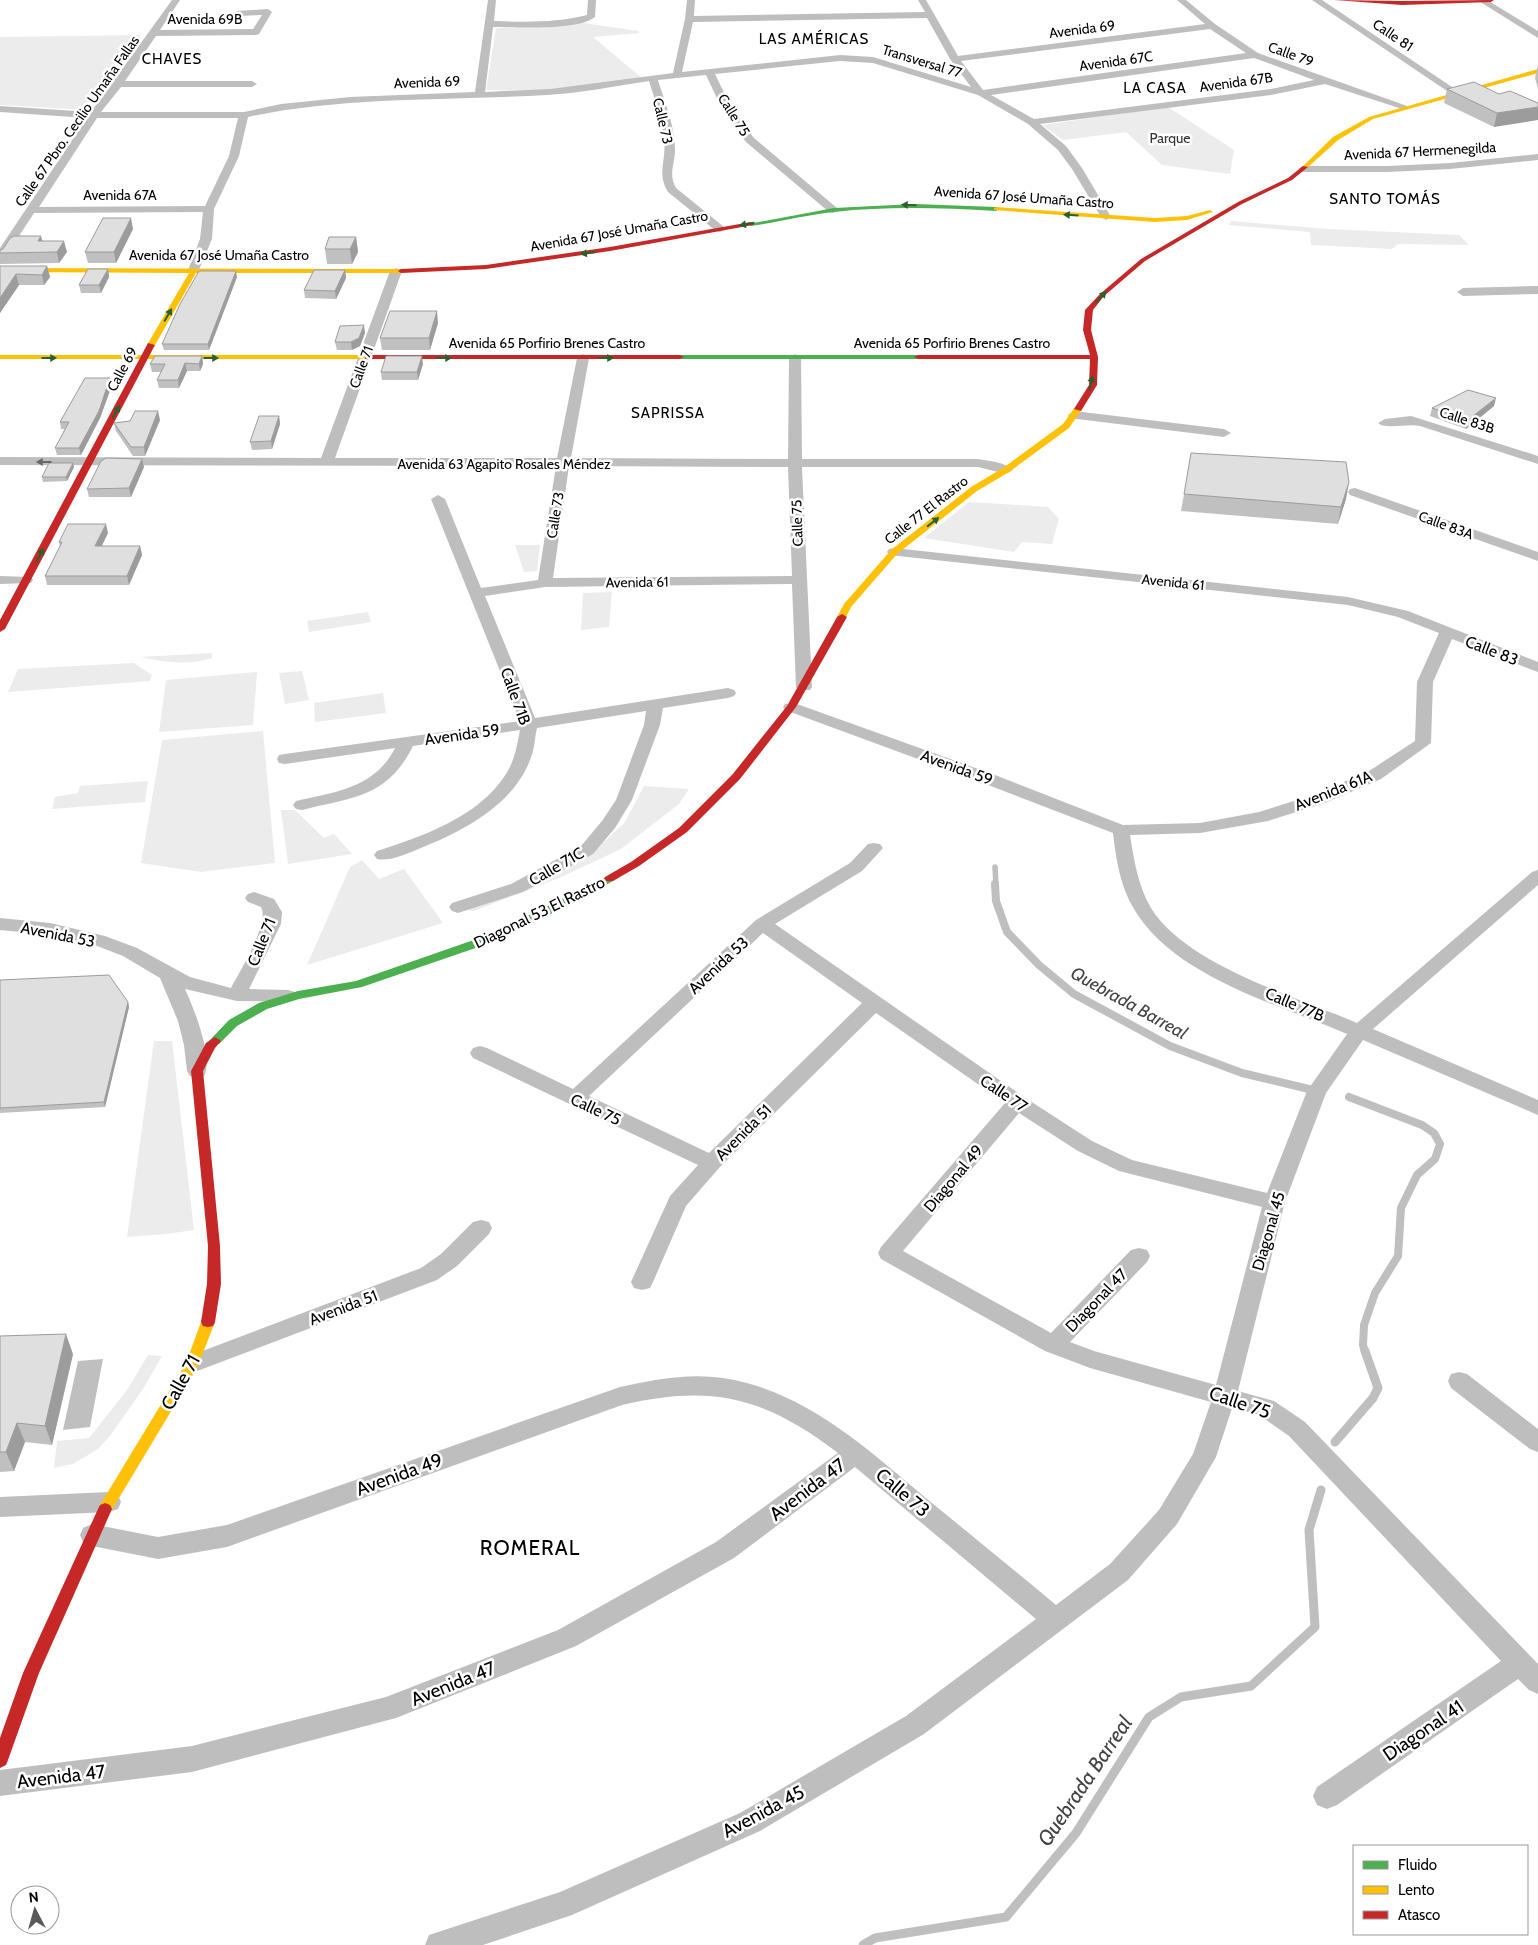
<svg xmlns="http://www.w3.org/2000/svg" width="1538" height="1945" viewBox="0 0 1538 1945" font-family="Cabin,sans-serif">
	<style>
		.green { fill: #ececec }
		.water { fill: #bfbfbf }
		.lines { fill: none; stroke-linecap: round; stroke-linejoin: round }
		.stream-far2 { stroke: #bfbfbf; stroke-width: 5.5 }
		.stream-far1 { stroke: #bfbfbf; stroke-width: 8 }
		.stream { stroke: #bfbfbf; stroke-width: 9 }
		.street { fill: #bebebe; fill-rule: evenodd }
		.fast { fill: #4caf50; fill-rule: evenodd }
		.slow { fill: #ffc107; fill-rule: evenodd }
		.jam { fill: #c62828; fill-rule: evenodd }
		.wall { fill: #c0c0c0 }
		.shaded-wall { fill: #9c9c9c }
		.building { fill: #dfdfdf; stroke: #9c9c9c }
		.oneway { fill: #2a602c }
		.oneway2 { fill: #686868 }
		.labels { text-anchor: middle; stroke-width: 5; stroke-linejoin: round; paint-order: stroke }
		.far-street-label { font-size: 14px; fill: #000; stroke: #fff }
		.far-park-label { font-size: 14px; fill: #333; stroke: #fff }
		.far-neighbourhood-label { font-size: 15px; letter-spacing: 1px; fill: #000; stroke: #fff }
		.street-label { font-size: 16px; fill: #000; stroke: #fff }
		.water-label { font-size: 18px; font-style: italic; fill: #444; stroke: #fff }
		.near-street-label { font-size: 19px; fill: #000; stroke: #fff }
		.near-neighbourhood-label { font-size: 21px; letter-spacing: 1px; fill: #000; stroke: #fff }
		.near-water-label { font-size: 21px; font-style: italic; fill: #444; stroke: #fff }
	</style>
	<rect width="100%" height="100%" fill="#fff"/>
	<path class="green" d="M584 23 638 31 639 33 593 37 642 78 533 91 486 90 496 28 551 27Z
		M141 35 88 110 0 105V37Z
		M1168 107 1234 150 1230 174 1162 165 1126 132 1063 140 1042 125Z
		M1231 221 1328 229 1459 235 1469 245 1398 244 1392 249 1311 245 1310 232 1229 225Z
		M969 502 1048 507 1059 519 1052 544 1022 542 1014 552 924 538Z
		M515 545H540L537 571 524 572Z
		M612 592 609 627 581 630 583 593Z
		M368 612 371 622 309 632 307 621Z
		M212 653V658C188 666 165 662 140 657Z
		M134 663 152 675 150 681 8 692 18 669Z
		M302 671 309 700 285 704 279 673Z
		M257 672 253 725 159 732 166 680Z
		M383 693 386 713 315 722 314 703Z
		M263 731 275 863 201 872 141 863 162 740Z
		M148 781 145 802 52 809 55 797 78 793 80 786Z
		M644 786 689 789 679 804 621 849 559 878 474 911 464 910 590 855 625 822Z
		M281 810H295L324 838 334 834 352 854 288 864Z
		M362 860 379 879 404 869 443 923 307 965 350 867Z
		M154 1041H172L194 1230 166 1234 127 1237Z
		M148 1355 162 1356 143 1389 110 1436 98 1449 73 1464 54 1468 57 1441 89 1438 127 1390Z"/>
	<path class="water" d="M103 1359 90 1427 63 1430 78 1361Z"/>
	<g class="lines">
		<path class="stream-far2" d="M995 867 996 885"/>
		<path class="stream-far1" d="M995 884 996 901 1007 932 1039 965 1074 994 1170 1046 1242 1073 1317 1091
			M1349 1097 1422 1125 1434 1133 1440 1144 1435 1159 1417 1175 1401 1208 1398 1256 1375 1293 1364 1325 1363 1345 1365 1352"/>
		<path class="stream" d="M1335 1442 1373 1398 1378 1388 1365 1351
			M863 1945 875 1938 1006 1917 1076 1833 1149 1717 1181 1697 1251 1686 1315 1627 1309 1530 1321 1490"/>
		<path class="street" d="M172 0H180L160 30 253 29 262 15 239 16 236 15V11L268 9 272 12 259 34 256 35 156 36 125 81H252L257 84 252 87H121L101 112H244L281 104 350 97 475 92 488 0H496L494 21C525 22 556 23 587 15L588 0H596L595 17C578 31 516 27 493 27L485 92 550 89 673 73 685 19 687 0H695L694 16 925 12 918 0H926L958 56 1205 24 1177 0H1186L1215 24 1258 53 1410 107 1405 110 1402 109 1325 84 1271 95 1040 124 1066 146 1082 168 1111 217 1106 220 1101 217 1072 169 1058 150 1028 124 978 95 873 63 840 61 715 74 732 109 754 138 837 208 838 210 833 213 829 212 746 142 722 109 706 75 658 80C665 103 675 126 675 150 675 164 668 174 676 188L724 227 726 229 720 232 716 231 668 192C656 173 667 160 664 139 661 119 655 100 649 81 616 86 581 93 547 95 448 101 346 96 248 117L239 156 214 209 212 239 198 272 194 273 188 270 200 239 203 212 34 213 4 259 0 260V248L87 118 0 112V106L91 112ZM927 18 950 59 971 87 873 57 840 55 682 72 693 22ZM1210 29 1246 53 983 90 961 61ZM1254 58 1314 80 1271 89 1034 119 991 95ZM97 118H238L229 156 205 206 39 207Z
			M1312 0H1322L1461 93 1456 96 1453 95Z
			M1477 0H1487L1538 31V38Z
			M1538 154V160L1450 169 1388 172H1303L1298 169 1303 166H1388L1450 163Z
			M396 268 402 271 335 458H557L577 358 583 354 589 358 571 458 788 459 789 358 795 354 801 358 802 459H978C989 461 1005 462 1013 470L1006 474 978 467H802L812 687 810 690H798L796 687 792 584 545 587 485 596 535 718 728 688 734 690 736 693 734 696 728 698 663 708 660 725 632 800 615 828 593 854 523 892 464 911 458 913 452 911 449 907 452 903 511 884 581 846 602 821 616 800 644 725 646 711 537 728C535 735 535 743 533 751 519 802 466 830 421 848 408 853 390 862 377 859L374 855 377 851C423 836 479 817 506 774 515 760 517 745 520 730L413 746C387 798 353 797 302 810L296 809 293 805 296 801C335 792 375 788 395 748L285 764 279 763 277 759 279 755 285 754 520 721 431 499 438 495 445 499 481 588 538 580 556 466 0 465V457L321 458 390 271ZM569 466 788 467 792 576 553 578Z
			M1538 286V294L1463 296 1457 292 1463 288Z
			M1074 411 1224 429 1231 433 1224 437 1069 418 1068 415Z
			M1411 416 1538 456V464L1420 426C1409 423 1385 430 1378 423L1385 419Z
			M1355 488 1538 552V561L1350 495 1348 492 1350 489Z
			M894 548 1348 597 1408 611 1538 662V672L1452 639 1433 682 1431 743 1381 779 1325 803 1268 821 1200 833 1130 835C1134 860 1138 886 1151 908 1186 965 1297 997 1357 1023L1532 872 1538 870V885L1373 1029 1538 1100V1115L1363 1040 1326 1093 1285 1202 1238 1391 1274 1401 1305 1422 1538 1664V1694L1529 1690 1518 1679 1337 1805 1327 1809 1317 1805 1313 1796 1317 1787 1501 1661 1289 1436 1259 1415 1232 1408 1216 1457 1177 1524 1128 1580 924 1734 760 1831 572 1915 483 1945H425L429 1935 560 1892 740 1813 906 1716 1036 1619 855 1467 734 1558 576 1646 396 1718 192 1772 0 1796V1770L192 1746 386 1697 558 1630 716 1542 838 1453C764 1397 713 1384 622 1405L227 1547 158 1559 92 1546 83 1542 80 1535 83 1528 92 1524 158 1537 227 1525 620 1387C656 1379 692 1372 729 1379 807 1393 868 1449 927 1499 970 1534 1013 1569 1056 1605L1110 1564 1159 1510 1193 1454 1211 1402 1090 1368 1045 1351 881 1259 878 1253 881 1247 1005 1103 876 1013 719 1168 686 1206 653 1282 650 1288 642 1290 634 1288 631 1282 670 1196 698 1165 473 1058 470 1053 473 1048 480 1046 487 1048 573 1089 756 920 850 863 868 844 874 843 880 844 883 848 862 871 775 924 1024 1097 1092 1141 1132 1160 1267 1193 1307 1091 1347 1034C1278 1004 1174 977 1134 909 1120 886 1116 859 1113 833L983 783 785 710 783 707 785 704H797L995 775 1123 825 1200 823 1259 812 1313 795 1369 771 1415 741 1417 682 1439 633 1398 617 1348 605 889 555 887 552 889 549ZM763 933 862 1003 709 1153 589 1096ZM1019 1113 1078 1151 1119 1171 1262 1207 1216 1385 1094 1351 1070 1342 1147 1262 1150 1256 1147 1250 1139 1248 1131 1250 1051 1333 903 1251Z
			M0 576 31 577 33 580 31 583 0 584Z
			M254 892 274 899 282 912 281 924 249 989 288 990 295 992 297 996 295 1000 288 1002 237 1001 185 989C193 1006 214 1058 204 1076L197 1078 190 1076 187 1071 184 1045 178 1021 160 978 123 956 92 944 50 935 0 930V918L50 923 105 936 137 948 190 977 231 988C240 971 270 923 261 907L248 902 245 898 248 894Z
			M481 1220 489 1222 492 1228 489 1234 457 1266 437 1280 192 1373 184 1370 181 1364 184 1358 421 1268 441 1254 473 1222Z
			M1459 1372 1467 1374 1538 1429V1452L1530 1449 1451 1388 1448 1381 1451 1374Z
			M109 1492 118 1495 121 1502 118 1509 109 1512 0 1517V1497Z"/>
		<path class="fast" d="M915 204 996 207 999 209 996 211C942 208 888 206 834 212 806 215 779 222 751 226L748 224 834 208Z
			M677 355H918L922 357 918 359H680L676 357Z
			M609 876 613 877 614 879 613 881 575 902 496 941 362 987 299 999 267 1009 237 1026 219 1044 215 1045 209 1041 229 1020 259 1003 298 991 356 981 488 935Z"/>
		<path class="slow" d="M1538 69V73L1373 119 1338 140 1307 168 1302 167 1333 137 1369 117Z
			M996 207 1155 218 1187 216 1210 210 1213 212 1187 220 1155 222 994 210V208Z
			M0 268 401 269 404 271 401 273H196L155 345 151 347 147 345 189 273 0 272Z
			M0 355H368L372 357 368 359H0Z
			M1075 407 1082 409 1069 428 1009 472 977 491 897 554 851 607 845 619H839L837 617 844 604 891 550 971 487 1003 468 1063 424Z
			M208 1317 213 1318 215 1322 197 1368 110 1513 105 1515 100 1513 98 1509 100 1505 186 1363 201 1322 203 1318Z"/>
		<path class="jam" d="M1334 0 1402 1 1494 0 1491 2 1402 5Z
			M1303 166 1308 167 1292 180 1242 204 1145 261 1104 296 1093 310 1091 330 1098 357 1097 385 1081 411 1074 409 1089 385 1090 359H918L914 357 918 355H1090L1083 330 1085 310 1100 294 1141 259 1238 202 1288 178Z
			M751 222 754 224 753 225 610 251 486 269 401 273 398 271 401 269 486 265 610 247Z
			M148 343 155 345 5 629 0 632V620Z
			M365 355H680L684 357 680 359H365Z
			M842 614 847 617 796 707 740 779 687 832 639 866 613 881H605L604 879 605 877 631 862 679 828 732 775 787 706 837 617Z
			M215 1037 221 1041 215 1048 203 1071 220 1246 221 1284 215 1322 213 1326 208 1327 203 1326 201 1322 207 1284 208 1246 191 1071 206 1043Z
			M105 1503 110 1505 112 1509 39 1673 8 1760 6 1765 0 1768V1738L23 1673 98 1509 100 1505Z"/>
	</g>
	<path class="wall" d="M1538 64V89L1535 78Z
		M1447 89 1499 94 1538 103 1494 127 1444 103Z
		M133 229 116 263H88L85 252Z
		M356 237 358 252 352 264H327L325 249Z
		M42 241 67 252 59 263 0 264V253Z
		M0 266H47L50 277 44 285H19L0 313Z
		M108 269 109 277 101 293H81L79 285Z
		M345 270 346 278 336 299 305 298 304 290Z
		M237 277 209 350H164L162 344Z
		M438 323 430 350H382L380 338Z
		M365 333 360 346 352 350H337L335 342Z
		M202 356 203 364 200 371H187L179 388H159L157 380 161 372H152L150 364Z
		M423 364 418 380H382L381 372Z
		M110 378 112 385 100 418 81 455H57L55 448 65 429H61L60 422Z
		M1494 406 1466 429 1430 416 1432 408Z
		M279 416 280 424 272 449 252 450 250 442Z
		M160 420 145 456H133L116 431 114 423Z
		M73 463 74 467 67 481 43 482 42 477Z
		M144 467 131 497H89L87 489Z
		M1184 494 1346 499 1338 524 1181 511Z
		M108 533 102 546H140L142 555 129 585H47L45 576 60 547 59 542Z
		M0 980 128 1002 129 1007 105 1107 0 1113Z
		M0 1336 73 1354 52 1445 25 1442 14 1471 0 1472Z"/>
	<path class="shaded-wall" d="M1538 107V120L1494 127 1497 113Z
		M131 218 133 229 116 263 114 252Z
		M41 236 44 247 38 241Z
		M356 237 358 252 352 264 350 249Z
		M64 241 67 252 59 263 57 252Z
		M47 266 50 277 44 285 42 275Z
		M108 269 109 277 101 293 99 285Z
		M345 270 346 278 336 299 335 291Z
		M236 271 237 277 209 350 208 344Z
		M16 274 19 285 0 313V298Z
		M437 311 438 323 430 350 429 338Z
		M364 325 365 333 360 346 352 350 351 342Z
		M202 356 203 364 200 371 199 364Z
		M422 356 423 364 418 380 417 372Z
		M185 363 187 371 179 388 178 380Z
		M110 378 112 385 100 418 81 455 79 448Z
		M1496 398 1494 406 1466 429 1468 420Z
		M158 411 160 420 145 456 144 447Z
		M279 416 280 424 272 449 271 441Z
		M142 459 144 467 131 497 129 488Z
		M73 463 74 467 67 481 66 477Z
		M1349 482 1346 499 1338 524 1341 507Z
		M106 524 108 533 97 555 95 546Z
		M140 546 142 555 129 585 127 576Z
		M128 1002 129 1007 105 1107 104 1102Z
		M66 1334 73 1354 52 1445 45 1426Z
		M17 1423 25 1442 14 1471 6 1452Z"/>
	<path class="building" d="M1474 82 1499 94 1510 91 1538 103V107L1497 113 1447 89Z
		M103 218H131L114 252H85Z
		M14 236H41L38 241H64L57 252 0 253V250L3 249 10 238Z
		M329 237H356L350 249H325Z
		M0 266H47L42 275 16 274 0 298Z
		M88 269H108L99 285H79Z
		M314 270H345L335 291 304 290Z
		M199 271H236L208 344H162L180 304Z
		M390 311H437L429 338H380Z
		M364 325 359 338 351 342H335L340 326Z
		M155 356H202L199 364 185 363 178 380H157L165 364H150Z
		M386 356H422L417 372H381Z
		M85 378H110L99 411 79 448H55L69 422H60Z
		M1468 390 1496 398 1468 420 1432 408Z
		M135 411H158L144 447H131L114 423 130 421Z
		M259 416H279L271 441 250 442Z
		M1191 453 1346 462 1349 482 1341 507 1184 494Z
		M106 458 142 459 129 488 87 489 101 461Z
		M49 463H73L66 477H42Z
		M68 524H106L95 546H140L127 576H45L62 542H59Z
		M109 975 128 1002 104 1102 0 1108V980Z
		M66 1334 45 1426 17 1423 6 1452H0V1336Z"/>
	<defs><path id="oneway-solid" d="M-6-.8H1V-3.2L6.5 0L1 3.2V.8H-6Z" transform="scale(1.25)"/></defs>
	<g class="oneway">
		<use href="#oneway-solid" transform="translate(909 205) rotate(-179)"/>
		<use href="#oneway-solid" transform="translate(1071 215) rotate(-176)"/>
		<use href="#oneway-solid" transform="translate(747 224) rotate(170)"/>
		<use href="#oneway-solid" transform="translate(588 253) rotate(172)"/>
		<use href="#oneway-solid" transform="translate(1101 297) rotate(-47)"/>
		<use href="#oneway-solid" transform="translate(168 315) rotate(-60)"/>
		<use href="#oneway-solid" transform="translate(49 358)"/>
		<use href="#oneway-solid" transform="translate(211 358)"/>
		<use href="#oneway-solid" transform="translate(444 358)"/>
		<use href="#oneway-solid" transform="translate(606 358)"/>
		<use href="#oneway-solid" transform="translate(1091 383) rotate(-77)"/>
		<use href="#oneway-solid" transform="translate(116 412) rotate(-62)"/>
		<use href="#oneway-solid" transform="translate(933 522) rotate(-38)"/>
		<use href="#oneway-solid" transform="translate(40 555) rotate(-62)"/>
	</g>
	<use class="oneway2" href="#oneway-solid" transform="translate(44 462) rotate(-180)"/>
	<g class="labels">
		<g class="far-street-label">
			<text x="205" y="24">Avenida 69B</text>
			<text transform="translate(1082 29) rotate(-7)" y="5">Avenida 69</text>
			<text transform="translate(1393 35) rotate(34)" y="5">Calle 81</text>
			<text transform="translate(1291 54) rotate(20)" y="5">Calle 79</text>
			<text transform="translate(922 61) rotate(17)" y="5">Transversal 77</text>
			<text transform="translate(1116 61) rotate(-8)" y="5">Avenida 67C</text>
			<text transform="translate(427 82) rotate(-2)" y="5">Avenida 69</text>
			<text transform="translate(1236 82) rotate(-8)" y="5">Avenida 67B</text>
			<text transform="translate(734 115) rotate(58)" y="5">Calle 75</text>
			<text transform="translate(77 121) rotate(-55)" y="5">Calle 67 Pbro. Cecilio Umaña Fallas</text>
			<text transform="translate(663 121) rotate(77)" y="5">Calle 73</text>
			<text transform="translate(1420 151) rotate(-3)" y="5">Avenida 67 Hermenegilda</text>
			<text x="120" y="200">Avenida 67A</text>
			<text transform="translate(1024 197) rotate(4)" y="5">Avenida 67 José Umaña Castro</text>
			<text transform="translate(619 231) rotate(-10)" y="5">Avenida 67 José Umaña Castro</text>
			<text x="219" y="260">Avenida 67 José Umaña Castro</text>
			<text x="547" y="348">Avenida 65 Porfirio Brenes Castro</text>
			<text x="952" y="348">Avenida 65 Porfirio Brenes Castro</text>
			<text transform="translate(361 367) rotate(-70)" y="5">Calle 71</text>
			<text transform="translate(122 369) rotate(-62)" y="5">Calle 69</text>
			<text transform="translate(1467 420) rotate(18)" y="5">Calle 83B</text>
			<text x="504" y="469">Avenida 63 Agapito Rosales Méndez</text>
			<text transform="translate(926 510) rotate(-38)" y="5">Calle 77 El Rastro</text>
			<text transform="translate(555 515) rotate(-81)" y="5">Calle 73</text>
			<text transform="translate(797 523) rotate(-92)" y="5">Calle 75</text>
			<text transform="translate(1446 525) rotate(20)" y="5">Calle 83A</text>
			<text transform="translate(637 582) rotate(-1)" y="5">Avenida 61</text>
			<text transform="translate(1173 582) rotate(6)" y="5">Avenida 61</text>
		</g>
		<g class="far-park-label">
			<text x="1170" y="143">Parque</text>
		</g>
		<g class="far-neighbourhood-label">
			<text x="814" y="44">LAS AMÉRICAS</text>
			<text x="172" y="64">CHAVES</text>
			<text x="1155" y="93">LA CASA</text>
			<text x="1385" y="204">SANTO TOMÁS</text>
			<text x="668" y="418">SAPRISSA</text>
		</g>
		<g class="street-label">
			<text transform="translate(1492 650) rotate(21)" y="6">Calle 83</text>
			<text transform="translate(516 696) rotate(70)" y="6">Calle 71B</text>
			<text transform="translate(462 734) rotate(-8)" y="6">Avenida 59</text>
			<text transform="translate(957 767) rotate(20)" y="6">Avenida 59</text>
			<text transform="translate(1333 790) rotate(-22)" y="6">Avenida 61A</text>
			<text transform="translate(556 866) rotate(-30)" y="6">Calle 71C</text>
			<text transform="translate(539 912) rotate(-26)" y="6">Diagonal 53 El Rastro</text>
			<text transform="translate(58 934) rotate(11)" y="6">Avenida 53</text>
			<text transform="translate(261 942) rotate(-68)" y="6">Calle 71</text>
			<text transform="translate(718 965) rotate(-43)" y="6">Avenida 53</text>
			<text transform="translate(1295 1004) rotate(23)" y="6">Calle 77B</text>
			<text transform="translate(1004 1093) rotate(34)" y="6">Calle 77</text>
			<text transform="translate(596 1109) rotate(25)" y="6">Calle 75</text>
			<text transform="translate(743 1132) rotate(-45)" y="6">Avenida 51</text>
			<text transform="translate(953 1178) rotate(-50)" y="6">Diagonal 49</text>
			<text transform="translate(1268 1231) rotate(-74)" y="6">Diagonal 45</text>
			<text transform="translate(1096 1300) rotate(-46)" y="6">Diagonal 47</text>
			<text transform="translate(343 1307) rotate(-21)" y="6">Avenida 51</text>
		</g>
		<g class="water-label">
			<text transform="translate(1129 1003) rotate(29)" y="6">Quebrada Barreal</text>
		</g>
		<g class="near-street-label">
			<text transform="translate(180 1382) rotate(-61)" y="7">Calle 71</text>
			<text transform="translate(1240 1402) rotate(19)" y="7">Calle 75</text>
			<text transform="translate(399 1474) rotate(-20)" y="7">Avenida 49</text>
			<text transform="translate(807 1489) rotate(-37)" y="7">Avenida 47</text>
			<text transform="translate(903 1492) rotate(40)" y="7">Calle 73</text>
			<text transform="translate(453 1683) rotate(-22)" y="7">Avenida 47</text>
			<text transform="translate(1423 1730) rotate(-34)" y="7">Diagonal 41</text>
			<text transform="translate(61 1776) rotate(-7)" y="7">Avenida 47</text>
			<text transform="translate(763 1811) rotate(-28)" y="7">Avenida 45</text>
		</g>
		<g class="near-neighbourhood-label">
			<text x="530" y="1555">ROMERAL</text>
		</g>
		<g class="near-water-label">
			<text transform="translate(1085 1781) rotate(-56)" y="7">Quebrada Barreal</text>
		</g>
	</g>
	<rect x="1353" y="1845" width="175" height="90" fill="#ffffff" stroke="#999999"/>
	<rect x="1363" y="1861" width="25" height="8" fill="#4caf50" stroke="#999999"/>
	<text x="1398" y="1870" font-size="15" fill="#000000">Fluido</text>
	<rect x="1363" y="1886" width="25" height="8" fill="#ffc107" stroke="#999999"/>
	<text x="1398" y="1895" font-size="15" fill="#000000">Lento</text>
	<rect x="1363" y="1911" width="25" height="8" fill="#c62828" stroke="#999999"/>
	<text x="1398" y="1920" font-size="15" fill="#000000">Atasco</text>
	<g transform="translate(35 1910) rotate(354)"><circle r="24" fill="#ffffff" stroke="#999999"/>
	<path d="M0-4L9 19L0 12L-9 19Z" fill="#595959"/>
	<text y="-8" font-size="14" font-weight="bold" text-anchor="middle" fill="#000000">N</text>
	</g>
</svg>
